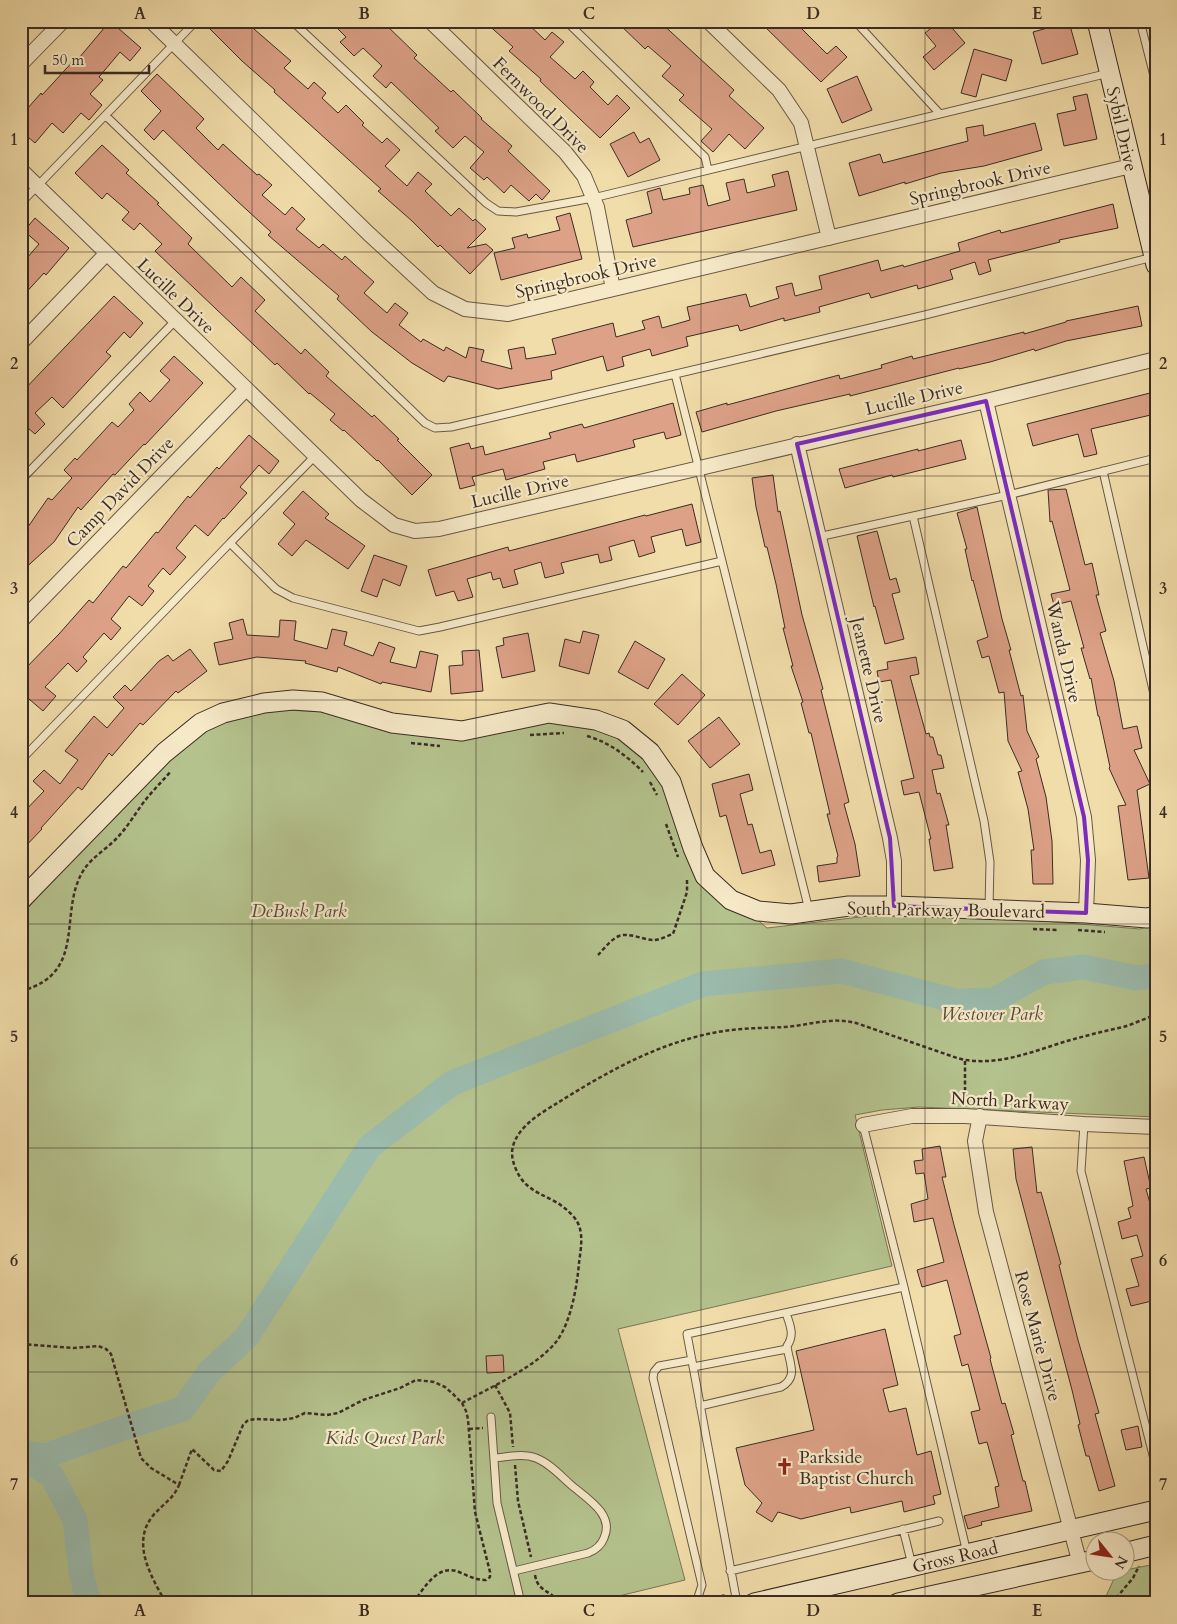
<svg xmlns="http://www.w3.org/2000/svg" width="1177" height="1624" viewBox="0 0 1177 1624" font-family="Cardo,serif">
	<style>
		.green { fill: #b4c28d; stroke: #787758 }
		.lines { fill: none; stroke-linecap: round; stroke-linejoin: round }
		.river { stroke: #9bbbad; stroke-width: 25 }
		.building { fill: #dca187; stroke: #3b2c24 }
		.lane-casing { stroke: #685846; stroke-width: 9 }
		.street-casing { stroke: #685846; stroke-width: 16 }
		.secondary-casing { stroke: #3b2c24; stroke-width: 21 }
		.path { stroke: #3b2c24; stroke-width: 2.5; stroke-dasharray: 4 2.5; stroke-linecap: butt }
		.lane { stroke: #f6e9c8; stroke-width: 7 }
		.street { stroke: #f6e9c8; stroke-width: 14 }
		.secondary { stroke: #f6e9c8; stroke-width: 19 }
		.marked { fill: none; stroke: #7b2cbf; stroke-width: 4; stroke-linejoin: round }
		.grid { fill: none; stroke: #3b2c24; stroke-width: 1; stroke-opacity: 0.55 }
		.labels { text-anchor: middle; stroke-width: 4.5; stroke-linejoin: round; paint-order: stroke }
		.street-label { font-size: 18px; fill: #3b2c24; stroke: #f6e9c8 }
		.park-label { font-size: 18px; font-style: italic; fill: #534a39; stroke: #f6e9c8 }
		.poi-label { font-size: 18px; fill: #3b2c24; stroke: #f6e9c8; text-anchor: start }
		.neatline { fill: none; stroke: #3b2c24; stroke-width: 2 }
		.grid-label { font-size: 16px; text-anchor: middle; font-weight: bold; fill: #3b2c24 }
	</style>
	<rect width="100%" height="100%" fill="#f1ddaa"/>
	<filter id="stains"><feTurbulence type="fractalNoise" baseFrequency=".004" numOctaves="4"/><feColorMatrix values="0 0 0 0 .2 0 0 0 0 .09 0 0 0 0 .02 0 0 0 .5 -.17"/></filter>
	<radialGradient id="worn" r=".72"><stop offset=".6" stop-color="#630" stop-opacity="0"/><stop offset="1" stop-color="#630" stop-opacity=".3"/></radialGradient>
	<path class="green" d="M284 710 329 712 425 737 454 738 547 721 578 722 620 738 658 771 689 861 767 928 877 915 1006 918 1140 929 1156 924V1117L919 1107 882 1110 855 1115 892 1266 618 1329 685 1580 590 1603H21V916L76 854 171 760 209 726 261 713Z
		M1156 1564V1603H1103L1117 1572H1124L1125 1570Z"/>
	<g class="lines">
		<path class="river" d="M21 1452 45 1456 123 1428 183 1409 209 1372 246 1338 369 1147 452 1083 703 984 841 971 956 1001 994 1000 1044 972 1083 967 1137 978 1156 975
			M21 1456 52 1476 75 1520 81 1573 89 1603"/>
	</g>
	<path class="building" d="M110 21 141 48 130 61 120 52 99 77 103 80 90 94 102 105 89 120 81 113 63 133 52 123 35 143 21 131V116L41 93 42 95 77 57 79 58Z
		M215 21H262L254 29 291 61 284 68 308 89 314 82 326 93 322 98 338 113 346 105 364 123 362 125 382 143 387 138 400 150 385 166 407 186 418 172 432 184 425 191 451 216 459 208 473 221 475 219 486 229 467 248 486 244 493 250 470 274 440 245 438 247 412 221 378 191 381 189 274 92 275 90 242 61 209 28Z
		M342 21H382L417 55 414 58 451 92 453 90 482 118 481 119 512 146 508 151 550 191 542 200 536 194 529 201 511 185 504 193 487 177 484 180 470 168 484 152 465 136 453 148 435 131 439 128 391 82 386 88 373 76 382 66 363 48 354 56 340 42 346 37 336 27Z
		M484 21H525L545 40 552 32 564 42 550 57 575 79 583 71 594 82 590 87 608 105 617 95 630 108 600 138 540 81 541 79 509 51 513 47Z
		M616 21H659L734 90 729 96 764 128 745 149 729 134 713 152 701 141 712 129 679 100 684 95 662 76 671 66 648 46 645 49Z
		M759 21H805L800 27 827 54 836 46 847 57 821 82Z
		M940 21H946L965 43 934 70 923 57 936 46 925 33Z
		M1069 22 1078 54 1042 64 1033 32Z
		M974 49 1012 60 1006 81 982 74 976 97 961 93Z
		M157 74 204 119 196 128 218 150 223 144 257 175 259 174 272 185 262 195 285 215 292 207 305 219 296 229 319 248 323 244 342 260 345 256 374 282 364 293 387 313 395 303 408 313 399 325 421 342 423 339 444 351 446 347 466 358 469 347 484 350 481 361 512 369 508 350 524 347 526 359 556 354 552 339 613 323 616 337 645 329 642 321 659 316 662 328 690 320 687 307 746 294 750 307 779 298 776 287 792 283 795 296 822 289 819 276 878 260 881 271 903 265 904 267 960 251 958 243 1000 230 1001 233 1113 204 1118 228 1059 240 1060 242 988 260 991 271 979 275 975 262 950 270 953 279 918 289 917 285 871 298 869 293 819 307 820 312 784 321V318L740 331 738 325 686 337 688 346 652 356 650 349 622 357 624 366 607 371 603 356 551 371 552 379 498 389 448 376 444 382 412 363 372 332 337 299 339 296 268 235 271 232 236 200 163 130 154 140 144 130 161 111 141 91Z
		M857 76 872 110 842 123 827 89Z
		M1087 94 1097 139 1064 146 1057 114 1076 110 1073 97Z
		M1035 123 1042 150 984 166 941 173 905 184V182L859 196 849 163 880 154 883 163 968 141 966 128 983 125 984 136Z
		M634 132 640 143 649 138 660 160 628 177 610 144Z
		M102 145 129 170 126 173 159 203 157 204 192 238 188 244 232 287 241 277 265 300 255 311 301 354 305 349 329 372 326 376 372 417 374 415 399 439 397 440 432 475 412 495 378 460 377 461 344 430 343 431 330 420 335 414 310 393 309 394 277 363 275 365 155 251 162 244 140 223 134 230 122 220 129 212 107 193 102 199 75 173Z
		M788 171 797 210 633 247 626 220 652 213 647 192 660 188 663 200 690 194 689 188 703 185 708 206 730 200 726 183 744 179 747 193 775 186 772 175Z
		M570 213 582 259 501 280 494 253 515 248 512 238 527 234 528 238 560 230 556 217Z
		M35 218 69 248 46 275 44 273 21 298V265L39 244 24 231Z
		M114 296 143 323 130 338 124 332 106 352 111 356 63 408 52 397 35 413 45 424 35 434 28 428 21 434V393Z
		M1138 306 1142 326 1066 341 1035 351 1034 349 990 362 959 369V368L850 396V394L776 411 702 432 696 412 727 403V405L839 375 840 379 882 368 881 365 912 356 913 359 1024 332V334L1066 322V321Z
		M174 356 203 383 145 445 144 444 115 475 113 474 81 510 78 507 54 542 21 572V537L48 498 52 500 72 478 64 470 75 458 77 460 112 422 118 427 134 410 129 404 140 392 150 402 170 380 160 371Z
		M1150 393 1155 414 1091 429 1097 454 1084 457 1078 434 1033 446 1027 424Z
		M673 403 681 435 666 439 664 432 633 440 635 447 577 462 575 454 543 462 545 469 506 480 503 469 472 477 475 485 460 489 450 448 469 443 471 449 483 446 485 455 551 438 549 433 582 424 584 428Z
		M249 435 279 461 269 474 259 465 240 487 247 493 224 519 223 518 208 536 195 525 176 548 186 557 170 575 163 568 148 586 154 591 142 606 129 596 111 619 121 628 111 640 104 633 83 657 87 661 77 672 68 663 45 687 56 696 43 711 29 699 21 708V673L59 634 89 600 93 603 123 566 126 568 156 532 158 533 188 496 190 498 217 467 219 469Z
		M961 440 966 459 893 477 892 475 845 488 839 469 918 449V451Z
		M773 475 778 512 780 511 802 615 823 689 821 690 849 802 844 804 855 844 860 876 819 882 817 866 837 863V857L838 856 827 814H830L811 733H809L801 703 803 702 791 666H793L783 628H785L776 584 767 547H765L756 507 752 478Z
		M1066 489 1085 565 1092 563 1099 595H1096L1106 631 1100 633 1114 681 1123 729 1137 726 1142 748 1134 750 1150 784 1137 790 1149 878 1128 880 1118 806 1126 805 1109 768 1110 767 1099 716H1098L1091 678 1090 679 1081 648H1084L1071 601 1054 605 1051 594 1070 590 1052 521 1050 522 1048 490Z
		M303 491 329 514 325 518 365 546 348 569 306 540 292 556 278 544 295 524 283 513Z
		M692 504 701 542 686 546 682 529 651 537 655 552 639 557 634 540 609 547 612 560 600 563 598 554 561 563 564 573 545 578 541 562 514 570 518 584 503 588 500 578 493 580 491 572 467 579 473 597 458 601 454 591 436 596 428 570 508 547 509 551 645 515 646 516Z
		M977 507 1002 619 1011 650H1009L1021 696 1023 695 1027 731 1039 757 1036 759 1046 797 1052 841 1053 884H1033L1031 850H1034L1028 809 1018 772 1022 771 1008 741 1004 692 999 693 989 656 982 658 977 641 988 637 973 580 972 581 965 549H967L957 513Z
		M877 531 890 580 896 578 900 592 892 594 904 639 885 644 875 606 874 607 857 536Z
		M374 555 407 566 400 586 383 579 377 597 361 591Z
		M243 619 247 635 279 637 280 620 296 621 294 640 327 649 332 629 347 632 344 645 373 656 379 642 395 648 390 662 416 668 420 651 438 655 431 692 382 682 381 684 338 667 337 672 305 663 306 661 257 657 219 665 214 643 233 639 229 623Z
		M583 631 599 635 589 674 559 666 565 639 580 643Z
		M528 633 535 671 502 678 496 647 504 645 503 638Z
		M635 641 665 659 648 689 618 672Z
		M190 649 207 671 178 693 176 691 143 725 140 723 112 756 109 753 82 790 78 787 41 828 42 829 21 851V815L44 791 33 781 44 770 60 784 78 760 65 751 94 716 107 728 124 708 113 697 125 685 131 691 159 661 168 655 173 661Z
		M479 650 483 691 451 694 449 666 463 665 462 651Z
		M916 657 919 674 910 676 926 734 929 733 930 737H933L938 755H941L944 768 932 770 937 794 940 793 949 825H946L953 868 934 871 929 839H931L919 792 904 795 901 781 914 778 891 680 879 682 877 671 888 669 887 662Z
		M682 674 705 695 678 725 654 704Z
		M719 717 740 744 710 768 688 741Z
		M749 774 753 790 740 794 748 825 752 824 760 853 771 850 775 865 742 874 726 815 720 817 712 784Z
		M940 1146 946 1177H942L954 1225 991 1358 990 1359 1002 1404 1005 1403 1014 1434 1011 1435 1023 1481H1025L1032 1511 981 1522 982 1525 968 1529 964 1516 999 1507 995 1487 999 1486 987 1442 979 1444 971 1412 980 1410 968 1364 962 1366 954 1336 961 1334 947 1280 922 1287 917 1270 944 1262 933 1218 914 1222 911 1204 928 1199 924 1173 916 1174 914 1161 923 1160 922 1149Z
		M1032 1147 1037 1193 1041 1192 1061 1264 1059 1265 1078 1340 1099 1413 1095 1414 1115 1486 1099 1491 1089 1456H1086L1078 1425 1080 1424 1072 1390 1016 1179 1013 1149Z
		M1144 1157 1151 1188 1146 1189 1156 1225V1300L1131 1306 1126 1289 1139 1286 1131 1259 1143 1256 1137 1235 1122 1239 1118 1222 1131 1218 1128 1208 1133 1206 1124 1161Z
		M885 1329 898 1385 883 1389 889 1412 906 1408 917 1455 931 1451 941 1494 933 1496 935 1504 904 1512 902 1501 851 1513 850 1507 801 1519 778 1512 772 1522 756 1512 762 1503 745 1485 736 1448 814 1430 796 1351Z
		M503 1355 504 1372 487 1373 486 1356Z
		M1138 1426 1142 1447 1126 1450 1121 1430Z"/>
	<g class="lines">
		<defs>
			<path id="lane" d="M292 21 486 203 498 211 516 212 593 198 1109 73
				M566 21 705 157 708 170
				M855 21 940 114
				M1140 21 1156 84
				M106 116 425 423 435 428 451 427 925 315 1153 257
				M21 203 196 21
				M315 456 230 543 276 589 293 598 419 631 440 627 722 561 675 374
				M1103 471 1156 703
				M21 480 175 321
				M913 516 984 821 990 862 989 909
				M818 537 1008 495 1156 458
				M722 561 809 910
				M21 760 230 543
				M1084 1124 1081 1171 1156 1467
				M863 1125 904 1287 967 1553
				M692 1360 659 1366 654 1372 653 1378 702 1585 696 1603
				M693 1367 787 1349
				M700 1406 781 1387C799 1377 789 1363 787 1346 795 1335 790 1325 786 1313
				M491 1417 497 1503 521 1603
				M494 1458C508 1457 523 1453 536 1458 549 1463 560 1475 570 1484 586 1498 615 1514 604 1538 601 1546 596 1550 588 1553L514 1571
				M903 1529 912 1565
				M730 1571 939 1521
				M737 1603 687 1334 904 1287"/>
			<path id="street" d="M151 21 369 234 433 293 465 309 508 314 1131 166
				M430 21 565 152 584 176 597 207 613 289
				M708 21 779 90 801 123 829 238
				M21 64 63 21
				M21 170 361 500 394 525 415 531 439 529 986 401 1156 359
				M21 343 106 254
				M986 401 1084 817 1088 860 1086 913
				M797 444 890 838 894 861V906
				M21 621 246 389
				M980 1116 975 1141 986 1212 1080 1564
				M863 1125 912 1116H965L1084 1124 1156 1127"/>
			<path id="secondary" d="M1097 21 1156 265
				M21 900 164 753 201 723 223 713 264 703 293 700 322 702 392 723 462 731 549 713 596 720 623 730 650 752 671 782 693 848 705 876 731 900 758 911 791 914 849 906H894L1086 913 1147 918 1156 916
				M1124 1553 1156 1545
				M754 1603 1156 1510
				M898 1603 1094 1560"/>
		</defs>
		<use href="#lane" class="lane-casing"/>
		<use href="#street" class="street-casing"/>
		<use href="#secondary" class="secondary-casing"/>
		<path class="path" d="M530 735 564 733
			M587 736C609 742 627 756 643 772
			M411 743 440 746
			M650 782 657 795
			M666 824 678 857
			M1033 929 1057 930
			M1078 930 1105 932
			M598 955C604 949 610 940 619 936 629 932 643 940 654 940 660 940 667 936 673 934L687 892V879
			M21 991C90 973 56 910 85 868 93 857 106 849 116 839 126 829 133 817 141 806 150 793 161 783 171 771
			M965 1104V1061
			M21 1344 73 1348 98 1346 106 1349 111 1354 141 1458 151 1468 179 1485C173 1500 161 1505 152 1517 131 1544 152 1578 166 1603
			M495 1385 510 1413 513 1447
			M462 1403C491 1387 536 1367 556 1342 571 1323 577 1286 579 1263 581 1247 585 1229 573 1216 552 1192 527 1198 515 1167 513 1162 512 1157 512 1152 514 1128 541 1113 559 1102 610 1070 664 1040 724 1031 744 1028 765 1028 785 1027 800 1026 814 1022 829 1021 838 1020 847 1021 856 1023L957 1058C994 1068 1031 1052 1067 1041 1085 1036 1104 1031 1123 1027 1134 1024 1145 1018 1156 1015
			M469 1429 483 1428
			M515 1465 518 1501 531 1557
			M179 1485 192 1449 214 1470 221 1471 228 1461 243 1425 248 1420 256 1419 281 1420 294 1418 305 1413 327 1415 338 1413 363 1400 400 1388 416 1380 434 1382 445 1387 453 1394 462 1403 466 1411 468 1419 475 1512 490 1572V1577L486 1580C476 1580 468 1576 459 1572 438 1563 424 1588 413 1603
			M535 1575C538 1593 551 1589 558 1603
			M417 1599 454 1598 467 1603
			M708 1599 727 1595
			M1112 1603 1133 1578 1139 1566"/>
		<use href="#lane" class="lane"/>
		<use href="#street" class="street"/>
		<use href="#secondary" class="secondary"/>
	</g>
	<path class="marked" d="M986 401 1084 817 1088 860 1086 913 894 906 890 838 797 444Z"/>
	<path class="grid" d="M252 21V1603M476 21V1603M701 21V1603M925 21V1603M21 252H1156M21 476H1156M21 700H1156M21 924H1156M21 1148H1156M21 1372H1156"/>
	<defs>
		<symbol id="church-bare" viewBox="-9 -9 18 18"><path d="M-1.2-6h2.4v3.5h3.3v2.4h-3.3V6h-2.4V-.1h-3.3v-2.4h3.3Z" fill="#8f2418" stroke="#f6e9c8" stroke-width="2.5" paint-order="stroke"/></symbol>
	</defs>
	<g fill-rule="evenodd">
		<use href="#church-bare" x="772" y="1454" width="25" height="25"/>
	</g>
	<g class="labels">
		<g class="street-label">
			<text transform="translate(541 105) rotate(45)" y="6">Fernwood Drive</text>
			<text transform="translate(1122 129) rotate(77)" y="6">Sybil Drive</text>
			<text transform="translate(980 183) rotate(-13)" y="6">Springbrook Drive</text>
			<text transform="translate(586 276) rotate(-13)" y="6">Springbrook Drive</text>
			<text transform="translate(176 296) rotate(44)" y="6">Lucille Drive</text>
			<text transform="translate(914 398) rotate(-13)" y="6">Lucille Drive</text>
			<text transform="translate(520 491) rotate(-13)" y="6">Lucille Drive</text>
			<text transform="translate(120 492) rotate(-46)" y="6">Camp David Drive</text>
			<text transform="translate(1064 652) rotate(77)" y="6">Wanda Drive</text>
			<text transform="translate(869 670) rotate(77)" y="6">Jeanette Drive</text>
			<text transform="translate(946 910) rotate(1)" y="6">South Parkway Boulevard</text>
			<text transform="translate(1010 1101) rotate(3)" y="6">North Parkway</text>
			<text transform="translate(1038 1336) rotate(75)" y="6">Rose Marie Drive</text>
			<text transform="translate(955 1557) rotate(-13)" y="6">Gross Road</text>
		</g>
		<g class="park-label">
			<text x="299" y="917">DeBusk Park</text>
			<text x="992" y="1020">Westover Park</text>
			<text x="385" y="1444">Kids Quest Park</text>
		</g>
		<g class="poi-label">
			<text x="799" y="1463">Parkside<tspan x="799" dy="21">Baptist Church</tspan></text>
		</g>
	</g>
	<rect width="1177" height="1624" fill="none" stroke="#f1ddaa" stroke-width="55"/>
	<g transform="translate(1110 1556) rotate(120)"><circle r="24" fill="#f6e9c8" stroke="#ab9d86"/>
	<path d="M0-4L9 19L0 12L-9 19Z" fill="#8f2418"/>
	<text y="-8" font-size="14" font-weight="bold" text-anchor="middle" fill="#3b2c24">N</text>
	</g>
	<path d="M45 65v8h104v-8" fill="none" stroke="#3b2c24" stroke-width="2.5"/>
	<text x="52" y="65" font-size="15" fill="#3b2c24" stroke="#f6e9c8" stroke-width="4" paint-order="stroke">50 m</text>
	<rect x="28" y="28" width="1122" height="1568" class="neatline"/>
	<g class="grid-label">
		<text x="140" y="19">A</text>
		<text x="364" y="19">B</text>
		<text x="589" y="19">C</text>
		<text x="813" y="19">D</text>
		<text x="1037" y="19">E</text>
		<text x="14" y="145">1</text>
		<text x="1163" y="145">1</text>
		<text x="14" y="369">2</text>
		<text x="1163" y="369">2</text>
		<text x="14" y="594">3</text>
		<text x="1163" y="594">3</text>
		<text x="14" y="818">4</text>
		<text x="1163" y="818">4</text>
		<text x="14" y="1042">5</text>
		<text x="1163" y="1042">5</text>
		<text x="14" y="1266">6</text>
		<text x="1163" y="1266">6</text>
		<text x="14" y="1490">7</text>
		<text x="1163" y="1490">7</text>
		<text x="140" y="1616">A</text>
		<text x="364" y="1616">B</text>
		<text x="589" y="1616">C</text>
		<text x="813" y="1616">D</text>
		<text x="1037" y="1616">E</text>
	</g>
	<rect width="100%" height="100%" filter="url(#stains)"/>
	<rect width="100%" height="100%" fill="url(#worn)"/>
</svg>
